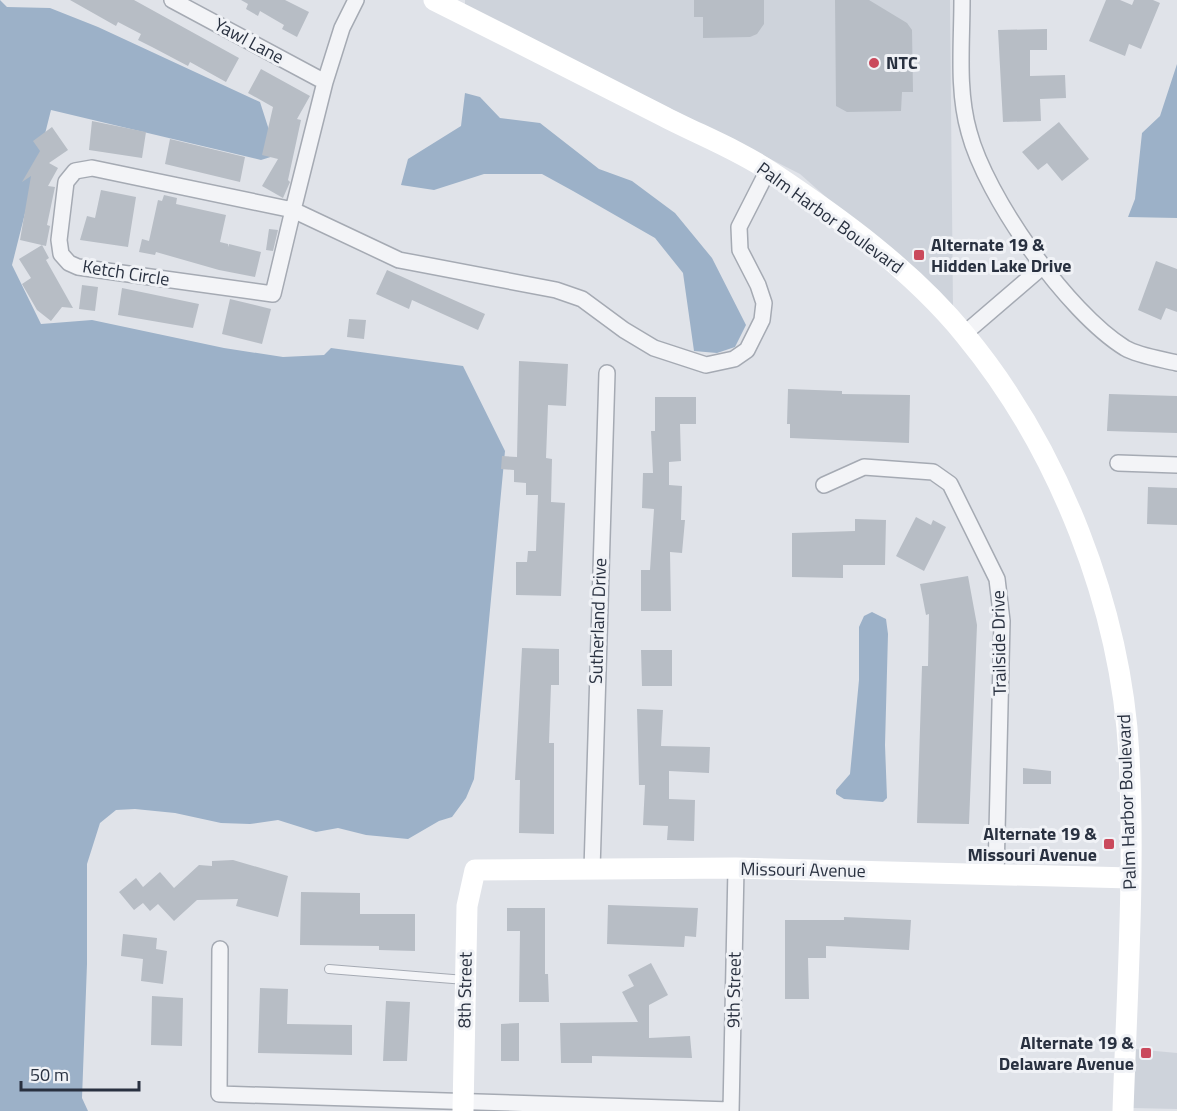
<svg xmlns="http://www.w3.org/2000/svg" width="1177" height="1111" viewBox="0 0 1177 1111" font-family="'Titillium Web',sans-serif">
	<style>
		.built { fill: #ced3db }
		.water { fill: #9cb1c8 }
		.building { fill: #b7bdc5 }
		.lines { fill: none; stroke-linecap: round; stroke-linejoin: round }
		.lane-casing { stroke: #a5aab3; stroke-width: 10 }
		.street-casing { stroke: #a5aab3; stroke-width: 18 }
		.lane { stroke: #f3f4f7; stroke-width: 8 }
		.street { stroke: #f3f4f7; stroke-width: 15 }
		.secondary { stroke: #fff; stroke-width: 21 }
		.poi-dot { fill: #ca495c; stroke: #f0f2f6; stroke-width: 2 }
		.labels { text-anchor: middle; stroke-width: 6; stroke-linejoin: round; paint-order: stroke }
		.street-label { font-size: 18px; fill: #293140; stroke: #f0f2f6 }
		.poi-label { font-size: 18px; font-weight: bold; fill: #293140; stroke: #f0f2f6; text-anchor: start }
	</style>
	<rect width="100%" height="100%" fill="#e0e3e9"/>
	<path class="built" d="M465 0H950L953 309 800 174 465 5Z
		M1134 1049 1177 1053V1109L1132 1108Z"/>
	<path class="water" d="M0 0 7 7 50 8 98 27 260 102 277 155 261 160 51 110 12 265 41 324 92 320 224 348 283 357 324 355 331 348 463 366 505 451 474 779 466 798 452 817 439 821 408 839 366 835 338 828 316 832 278 820 250 824 221 823 175 813 135 809 116 810 100 823 87 864V964L82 1098 88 1111H0Z
		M1177 64V218L1128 217 1135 199 1142 133 1160 116Z
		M465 93 480 97 500 118 540 123 599 169 632 181 675 213 712 258 746 325 735 347 717 353 694 351 683 273 655 238 573 191 542 174H484L434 190 401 185 408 159 461 126Z
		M872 612 886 619 888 634 885 745 887 798 883 802 844 799 836 794V790L850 774 859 680V627L864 616Z"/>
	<path class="building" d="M70 0H134L239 58 226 82 190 62 188 66 152 47 138 40 141 34 118 22 116 26Z
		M241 0H285L309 12 297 37 282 29 284 25 260 11 258 16 246 9 248 4Z
		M694 0H764V24L757 34 750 37 703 38V17H694Z
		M835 0H869L907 23 912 30 913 92H902L901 111 847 112 836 106Z
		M1106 0H1120L1132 5 1134 0H1153L1160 3 1141 49 1129 44 1125 56 1089 41Z
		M1047 29V50H1030V76L1065 75 1066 98 1040 99 1041 121 1003 122 998 30Z
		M261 69 310 96 297 119 301 120 288 180 290 182 283 198 262 186 278 159 262 155 273 107 248 93Z
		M92 121 146 132 142 158 89 150Z
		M1059 122 1089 159 1062 181 1047 163 1038 170 1022 152Z
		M52 127 68 150 49 163 58 168 48 186 55 187 47 225 50 226 46 246 20 240 31 176 22 182 40 151 33 141Z
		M170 139 245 157 240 182 165 164Z
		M101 190 136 197 128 247 80 240 87 216 95 218Z
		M164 195 177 198 176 204 226 215 220 242 228 244V247L229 244 261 252 255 277 219 270 156 252 155 255 139 252 142 239 149 241 158 200 162 201Z
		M269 229 278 230 273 251 266 250Z
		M42 245 49 258 46 260 73 308 62 307 51 321 37 310 22 284 31 278 19 259Z
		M1156 261 1177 269V312L1166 308 1161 320 1138 310Z
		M387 270 485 314 478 330 412 300 409 309 376 294Z
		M82 285 98 287 95 311 79 309Z
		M122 288 199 304 193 328 118 315Z
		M230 299 271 309 262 344 222 334Z
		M349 319 366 320 364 339 347 337Z
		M519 361 568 364 566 406 548 405 546 458 552 459 551 502 565 503 561 596 516 595V562H527L528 551H536L538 495H526V483L514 482V470L501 469 502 456 517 457Z
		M788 389 842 391V394L910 395 909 443 790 438V424H787Z
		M1109 394 1177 396V433L1107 431Z
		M655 397H696V424H680L681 461 669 462V485L682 486 681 520H685L682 553 670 552 671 611H641V570H650L654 509 642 508 643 473H653L651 431H655Z
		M1148 487 1177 488V525L1147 524Z
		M916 517 931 525 933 520 946 527 924 571 896 556Z
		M855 519 886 520 885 565H843V578L792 577V533L855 531Z
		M968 576 977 625 969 824 917 823 922 666H928L929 614 926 615 920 584Z
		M522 648 559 649V685H551L549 743H554V834L519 833 520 780H515Z
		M641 650H672V686H642Z
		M637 709 663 710 661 746 710 747 709 773 669 771V799L695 800 694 841 667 840 668 826 643 825 645 785H639Z
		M1023 768 1051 771V784H1023Z
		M233 860 288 876 278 917 236 906 238 899 197 900 174 921 158 904 150 911 143 903 134 910 119 892 136 878 143 887 160 872 174 888 199 865 212 866V861Z
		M301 892 360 893V914H415V951L379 950V946L300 945Z
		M608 905 698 908 696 937 685 936 684 947 607 944Z
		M507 908H545V974H548L549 1002H519L520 931H507Z
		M844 917 911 920 909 950 826 946V958H808L809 999H785V920H844Z
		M123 934 157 938 156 949 167 951 163 984 141 981 143 959 121 956Z
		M651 963 668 995 649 1005V1038L690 1036 692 1058 592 1056V1063H561L560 1023 638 1022 622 992 634 986 628 975Z
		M260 988 288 989 287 1024 352 1025V1055L258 1053Z
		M152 996 183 998 182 1046 151 1045Z
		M386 1001 410 1002 407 1061H383Z
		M519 1023V1061H501V1024Z"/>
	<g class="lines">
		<defs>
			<path id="lane" d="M329 969 465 980"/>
			<path id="street" d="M172 0 325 82
				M356 0 342 28 325 82 293 210 399 260 556 290 582 299 624 330 654 348 706 365 734 359 747 350 762 320 764 303 758 285 740 250 739 227 768 170
				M962 0C962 44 957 90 969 132 986 197 1067 312 1125 348 1139 356 1161 359 1177 363
				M92 168 293 210 273 294 78 267 69 263 61 254 59 240 66 182 75 171Z
				M964 334 1042 267
				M1118 463 1177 465
				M824 485 864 467 933 472 950 484 997 579 1002 621 996 874
				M592 870 607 373
				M220 949 219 1094 731 1110
				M731 1111 736 868"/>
		</defs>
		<use href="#lane" class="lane-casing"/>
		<use href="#street" class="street-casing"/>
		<use href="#lane" class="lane"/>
		<use href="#street" class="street"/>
		<path class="secondary" d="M434 0C510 38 586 77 661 115 697 134 737 149 771 172 840 218 912 270 965 335 1059 449 1121 607 1129 755 1135 873 1127 993 1123 1111
			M463 1111 467 906 475 870 736 868 1131 878"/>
	</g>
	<g class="poi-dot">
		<circle cx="874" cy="63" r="6"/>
		<rect x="913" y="249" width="12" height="12" rx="3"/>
		<rect x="1103" y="838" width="12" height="12" rx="3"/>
		<rect x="1140" y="1047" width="12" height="12" rx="3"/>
	</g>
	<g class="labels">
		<g class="street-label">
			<text transform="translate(249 41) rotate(28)" y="6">Yawl Lane</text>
			<text transform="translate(830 218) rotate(36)" y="6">Palm Harbor Boulevard</text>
			<text transform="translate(126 273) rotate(9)" y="6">Ketch Circle</text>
			<text transform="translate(598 621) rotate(-88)" y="6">Sutherland Drive</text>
			<text transform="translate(999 643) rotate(-91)" y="6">Trailside Drive</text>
			<text transform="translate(1127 802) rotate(-92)" y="6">Palm Harbor Boulevard</text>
			<text transform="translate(803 870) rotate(1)" y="6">Missouri Avenue</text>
			<text transform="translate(465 990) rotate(-89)" y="6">8th Street</text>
			<text transform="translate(734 990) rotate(-89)" y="6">9th Street</text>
		</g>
		<g class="poi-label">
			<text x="886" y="69">NTC</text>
			<text x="931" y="251">Alternate 19 &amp;<tspan x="931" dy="21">Hidden Lake Drive</tspan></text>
			<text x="1097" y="840" text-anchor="end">Alternate 19 &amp;<tspan x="1097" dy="21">Missouri Avenue</tspan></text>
			<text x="1134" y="1049" text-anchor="end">Alternate 19 &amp;<tspan x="1134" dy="21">Delaware Avenue</tspan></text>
		</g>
	</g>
	<path d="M21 1081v9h118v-9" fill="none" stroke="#293140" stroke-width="3"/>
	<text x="30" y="1081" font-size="18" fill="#293140" stroke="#f0f2f6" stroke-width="4.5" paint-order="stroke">50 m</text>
</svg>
